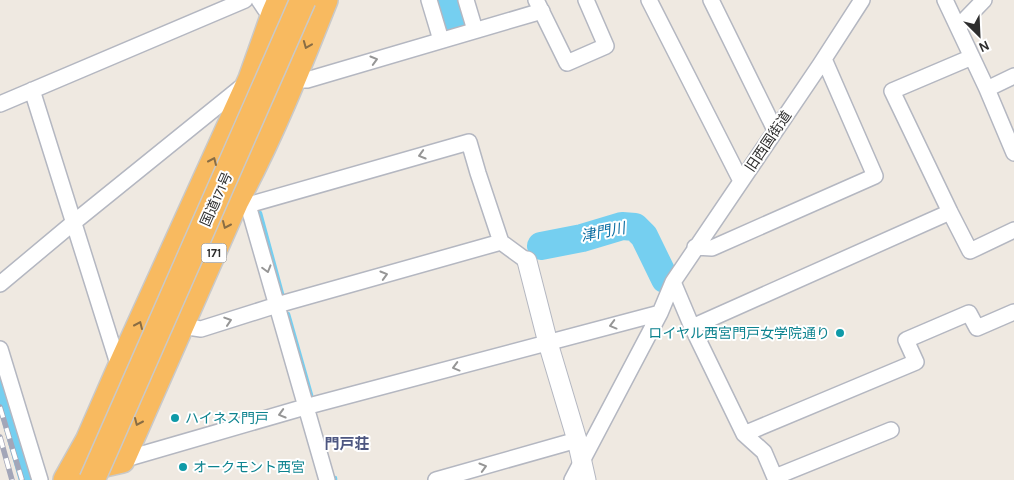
<svg xmlns="http://www.w3.org/2000/svg" width="1014" height="480" viewBox="0 0 1014 480" font-family="Karla,'Noto Sans JP',sans-serif">
	<style>
		.lines { fill: none; stroke-linecap: round; stroke-linejoin: round }
		.stream { stroke: #75cff0; stroke-width: 4.5 }
		.canal { stroke: #75cff0; stroke-width: 16 }
		.river { stroke: #75cff0; stroke-width: 28 }
		.minor-casing { stroke: #b4b7c1; stroke-width: 18 }
		.tertiary-casing { stroke: #b4b7c1; stroke-width: 21 }
		.trunk-casing { stroke: #c9c9c9; stroke-width: 28 }
		.minor { stroke: #fff; stroke-width: 15 }
		.tertiary { stroke: #fff; stroke-width: 19 }
		.trunk { stroke: #f8ba60; stroke-width: 25 }
		.rail-casing { stroke: #a3a6b8; stroke-width: 5.5 }
		.rail { stroke: #fff; stroke-width: 4; stroke-dasharray: 11; stroke-linecap: butt }
		.trunk-bridge-casing { stroke: #c9c9c9; stroke-width: 28; stroke-linecap: butt }
		.trunk-bridge { stroke: #f8ba60; stroke-width: 25 }
		.oneway { stroke: #896d44 }
		.oneway2 { stroke: #969696 }
		.culture-dot { fill: #0f9aa8; stroke: #fff; stroke-width: 2 }
		.labels { text-anchor: middle; stroke-width: 4; stroke-linejoin: round; paint-order: stroke }
		.shield { fill: #fff; stroke: #6d6d6d; stroke-width: 1 }
		.shield-label { font-size: 12px; font-weight: bold; fill: #2e2e2e }
		.street-label { font-size: 14px; fill: #2e2e2e; stroke: #fff }
		.culture-label { font-size: 14px; fill: #0d838f; stroke: #fff; text-anchor: start }
		.water-label { font-size: 15px; font-style: italic; fill: #0d6fa3; stroke: #fff }
		.neighbourhood-label { font-size: 15px; font-weight: bold; fill: #4d5680; stroke: #fff }
	</style>
	<rect width="100%" height="100%" fill="#efe9e1"/>
	<g class="lines">
		<path class="stream" d="M260 213 282 294
			M288 314 311 395
			M335 478V480"/>
		<path class="canal" d="M0 386 27 480"/>
		<path class="river" d="M447 0 457 30
			M541 246 582 238 622 226 635 227 644 236 665 279"/>
		<defs>
			<path id="minor" d="M259 0 265 9 274 14
				M429 0 441 40
				M466 0 475 30
				M536 0 567 63 606 46 586 0
				M649 0 741 181
				M711 0 775 130
				M945 0 987 89 1014 153
				M958 27 984 0
				M972 57 892 91 950 212 970 251 1014 230
				M293 80H307L542 11
				M987 89 1014 76
				M32 90 120 370
				M0 104 245 0
				M236 201 248 205 469 142 478 173 501 242 527 261
				M248 205C275 297 300 389 327 480
				M695 247 712 248 875 176 824 59
				M673 282 692 327 744 434 764 452 776 480
				M0 284 73 223 245 84
				M181 326 201 329 277 305 501 242
				M692 327 950 212
				M0 349 40 480
				M744 434 916 362 906 340 969 313 977 328 1014 312
				M122 460 305 407 660 313
				M775 477 891 430
				M436 480 577 440
				M572 480 660 313 673 282 820 65 862 0"/>
			<path id="tertiary" d="M527 261 548 343 577 440 586 480"/>
			<path id="trunk" d="M66 480 88 441 119 370 251 79 274 14 280 0
				M77 480 85 472 100 465 122 460 236 201C271 136 298 68 325 0"/>
		</defs>
		<use href="#minor" class="minor-casing"/>
		<use href="#tertiary" class="tertiary-casing"/>
		<use href="#trunk" class="trunk-casing"/>
		<use href="#minor" class="minor"/>
		<use href="#tertiary" class="tertiary"/>
		<use href="#trunk" class="trunk"/>
		<defs>
			<path id="rail" d="M0 407 22 480
				M0 437 12 480"/>
		</defs>
		<use href="#rail" class="rail-casing"/>
		<use href="#rail" class="rail"/>
		<defs>
			<path id="trunk-bridge" d="M92 480 303 0"/>
		</defs>
		<use href="#trunk-bridge" class="trunk-bridge-casing"/>
		<use href="#trunk-bridge" class="trunk-bridge"/>
	</g>
	<defs><path id="oneway-chevron" d="M-2-3.5L2.5 0L-2 3.5" fill="none" stroke-width="1.6" stroke-linecap="round" stroke-linejoin="round" transform="scale(1.25)"/></defs>
	<g class="oneway">
		<use href="#oneway-chevron" transform="translate(307 45) rotate(112)"/>
		<use href="#oneway-chevron" transform="translate(213 161) rotate(-66)"/>
		<use href="#oneway-chevron" transform="translate(226 225) rotate(114)"/>
		<use href="#oneway-chevron" transform="translate(139 325) rotate(-66)"/>
		<use href="#oneway-chevron" transform="translate(138 422) rotate(114)"/>
	</g>
	<g class="oneway2">
		<use href="#oneway-chevron" transform="translate(374 60) rotate(-16)"/>
		<use href="#oneway-chevron" transform="translate(422 155) rotate(164)"/>
		<use href="#oneway-chevron" transform="translate(267 269) rotate(74)"/>
		<use href="#oneway-chevron" transform="translate(384 275) rotate(-16)"/>
		<use href="#oneway-chevron" transform="translate(228 321) rotate(-18)"/>
		<use href="#oneway-chevron" transform="translate(613 325) rotate(165)"/>
		<use href="#oneway-chevron" transform="translate(456 367) rotate(165)"/>
		<use href="#oneway-chevron" transform="translate(282 414) rotate(164)"/>
		<use href="#oneway-chevron" transform="translate(483 467) rotate(-16)"/>
	</g>
	<g class="culture-dot">
		<circle cx="840" cy="333" r="5"/>
		<circle cx="175" cy="418" r="5"/>
		<circle cx="183" cy="467" r="5"/>
	</g>
	<g class="labels">
		<rect class="shield" x="201.5" y="243.5" width="25" height="19" rx="4"/>
		<g class="shield-label">
			<text x="214" y="257">171</text>
		</g>
		<g class="street-label">
			<text transform="translate(768 141) rotate(-56)" y="5">旧西国街道</text>
			<text transform="translate(216 199) rotate(-66)" y="5">国道171号</text>
		</g>
		<g class="culture-label">
			<text x="830" y="338" text-anchor="end">ロイヤル西宮門戸女学院通り</text>
			<text x="185" y="423">ハイネス門戸</text>
			<text x="193" y="472">オークモント西宮</text>
		</g>
		<g class="water-label">
			<text transform="translate(603 232) rotate(-11)" y="5">津門川</text>
		</g>
		<g class="neighbourhood-label">
			<text x="347" y="449">門戸荘</text>
		</g>
	</g>
	<g transform="translate(979 35) rotate(156)" stroke="#ffffff" stroke-width="4" paint-order="stroke">
	<path d="M0-4L9 19L0 12L-9 19Z" fill="#2e2e2e"/>
	<text y="-8" font-size="14" font-weight="bold" text-anchor="middle" fill="#2e2e2e">N</text>
	</g>
</svg>
